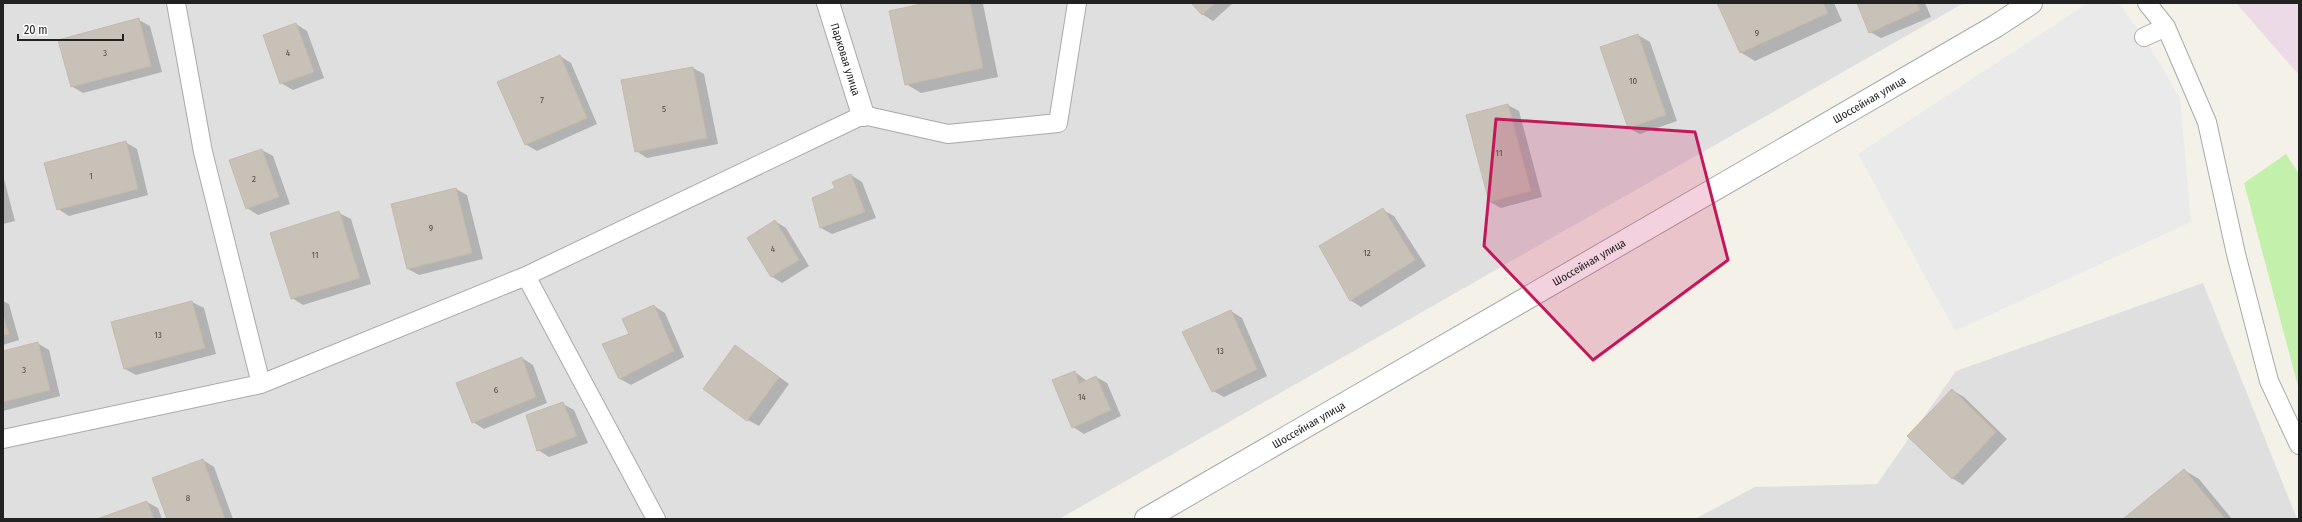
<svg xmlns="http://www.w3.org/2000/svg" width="2302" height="522" viewBox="0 0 2302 522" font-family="'Fira Sans Condensed',sans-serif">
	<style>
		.residential { fill: #e0dfdf }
		.industrial { fill: #ecdae6 }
		.grass { fill: #c3f0ab }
		.parking { fill: #eaeaea }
		.shadow { fill: #0003 }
		.building { fill: #c8c1b7; stroke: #c6baa9 }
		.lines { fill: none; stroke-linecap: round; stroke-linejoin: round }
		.service-casing { stroke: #a9a9a9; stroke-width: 20 }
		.minor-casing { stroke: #a9a9a9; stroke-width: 24 }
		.tertiary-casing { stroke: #a9a9a9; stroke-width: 24 }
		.service { stroke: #fff; stroke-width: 18 }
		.minor { stroke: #fff; stroke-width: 22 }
		.tertiary { stroke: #fff; stroke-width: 22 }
		.marked { fill: #c2185b; fill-opacity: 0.2; stroke: #c2185b; stroke-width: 3; stroke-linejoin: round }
		.labels { text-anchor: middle; stroke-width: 3; stroke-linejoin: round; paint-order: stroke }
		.number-label { font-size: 9px; fill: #4c4a47 }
		.street-label { font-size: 11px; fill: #222; stroke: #fff }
	</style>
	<rect width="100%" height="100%" fill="#f3f1e8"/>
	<path class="residential" d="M3 3H1964L1059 519H3Z
		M2203 283 2297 519H1695L1755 487 1877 484 1956 371Z"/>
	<path class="industrial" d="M2236 3H2299V75Z"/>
	<path class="grass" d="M2286 154 2299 174V390L2244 183Z"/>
	<path class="parking" d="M2088 3H2118L2144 37 2180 98 2191 222 1955 331 1858 154Z"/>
	<path class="shadow" d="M930 3 983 4 998 77 921 93 906 84Z
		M1192 3H1233L1213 21 1202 14Z
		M1718 3H1834L1842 21 1755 61 1740 52Z
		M1858 3H1925L1931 17 1881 38 1870 32Z
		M139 20 150 26 162 72 83 93 71 86Z
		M296 24 307 31 324 78 293 90 281 83Z
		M1638 35 1650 42 1677 121 1640 134 1628 128Z
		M560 56 571 63 597 124 537 151 525 144Z
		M693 68 704 74 718 144 647 158 636 151Z
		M1508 105 1519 111 1542 197 1501 208 1490 202Z
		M125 142 137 149 148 195 69 216 58 209Z
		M262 150 273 156 290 204 258 215 247 208Z
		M3 175 15 221 3 224Z
		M851 175 862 182 876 218 832 234 821 228 836 189Z
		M456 189 467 195 483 259 419 275 408 269Z
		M1383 210 1394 216 1426 266 1361 307 1350 300Z
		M339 213 351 219 371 284 303 305 292 298Z
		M775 221 786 228 809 266 782 283 771 276Z
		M3 301 9 304 19 340 3 345Z
		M192 302 204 308 216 354 136 375 125 369 112 323Z
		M654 306 665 313 684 357 631 385 620 379 603 344 630 334Z
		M1231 311 1242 318 1267 376 1224 397 1213 391Z
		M37 343 49 350 60 396 3 411V352Z
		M746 353 789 384 759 426 748 420Z
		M522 358 533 365 547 403 484 429 473 422Z
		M1075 372 1087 381 1096 377 1107 383 1121 416 1084 434 1073 427Z
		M1952 390 1964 397 2007 439 1963 485 1952 478Z
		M563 404 574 410 588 443 549 457 538 450Z
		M203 460 214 467 233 519H168Z
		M2184 470 2199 479 2232 519H2124Z
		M147 502 158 508 162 519H100Z"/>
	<path class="building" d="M926 3H970L983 68 905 85 889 11Z
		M1191 3H1215L1202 15Z
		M1717 3H1823L1828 13 1740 53Z
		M1857 3H1917L1920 10 1869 33Z
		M139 18 151 66 71 87 58 40Z
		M296 23 314 72 280 84 263 35Z
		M1638 34 1666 115 1628 128 1600 47Z
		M560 55 587 118 525 145 497 82Z
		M693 67 707 138 635 152 621 80Z
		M1508 104 1531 191 1489 202 1466 115Z
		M126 141 138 189 57 210 44 163Z
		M262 149 279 197 246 209 229 160Z
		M851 174 865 212 820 228 812 198 835 188 832 182Z
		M456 188 472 253 407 269 391 204Z
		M1383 208 1415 260 1350 301 1319 246Z
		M339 211 360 278 291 299 270 233Z
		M775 220 799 260 771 277 747 238Z
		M192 301 205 348 124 369 111 322Z
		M654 305 674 351 619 379 602 344 629 334 622 319Z
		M1231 310 1257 369 1212 392 1182 332Z
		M3 315 9 334 3 335Z
		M38 342 50 390 3 402V351Z
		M735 345 779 377 747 421 703 389Z
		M522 357 536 397 472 423 456 383Z
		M1075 371 1079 384 1096 376 1111 410 1072 428 1052 380Z
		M1952 389 1996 432 1952 479 1907 436Z
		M563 402 577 436 537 451 526 415Z
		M203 459 225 519H167L152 478Z
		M2184 469 2225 519H2123Z
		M147 501 154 519H97Z"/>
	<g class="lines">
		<defs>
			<path id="service" d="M176 3 203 152 261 384 526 276 656 519
				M2147 3 2166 27 2207 122 2236 254 2269 381 2299 445
				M2144 37 2166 27
				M526 276 863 115 948 134 1058 123 1077 3
				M3 439 261 384"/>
			<g id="minor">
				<path id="s1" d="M828 3 863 115"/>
			</g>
			<g id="tertiary">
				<path id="s2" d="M1146 519 1996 26 2031 3"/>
			</g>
		</defs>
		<use href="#service" class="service-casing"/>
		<use href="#minor" class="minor-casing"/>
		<use href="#tertiary" class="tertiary-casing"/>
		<use href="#service" class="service"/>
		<use href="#minor" class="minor"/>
		<use href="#tertiary" class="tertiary"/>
	</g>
	<path class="marked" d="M1496 119 1695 132 1728 260 1593 360 1484 246Z"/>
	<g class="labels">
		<g class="number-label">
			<text x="1757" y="36">9</text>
			<text x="105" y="56">3</text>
			<text x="288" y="56">4</text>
			<text x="1633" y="84">10</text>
			<text x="542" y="103">7</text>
			<text x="664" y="112">5</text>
			<text x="1499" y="156">11</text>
			<text x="91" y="179">1</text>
			<text x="254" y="182">2</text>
			<text x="431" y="231">9</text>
			<text x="773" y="252">4</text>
			<text x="1367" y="256">12</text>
			<text x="315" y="258">11</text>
			<text x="158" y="338">13</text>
			<text x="1220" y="354">13</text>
			<text x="24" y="373">3</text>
			<text x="496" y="393">6</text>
			<text x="1082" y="400">14</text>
			<text x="188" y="501">8</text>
		</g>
		<g class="street-label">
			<text dy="4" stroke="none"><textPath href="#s1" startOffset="59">Парковая улица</textPath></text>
			<text dy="4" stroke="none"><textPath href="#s2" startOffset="836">Шоссейная улица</textPath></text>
			<text dy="4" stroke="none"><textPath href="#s2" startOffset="512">Шоссейная улица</textPath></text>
			<text dy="4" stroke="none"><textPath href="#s2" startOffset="188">Шоссейная улица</textPath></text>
		</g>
	</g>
	<rect width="2302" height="522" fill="none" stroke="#222222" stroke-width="8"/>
	<path d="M18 34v6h105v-6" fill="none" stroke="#222222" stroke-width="2"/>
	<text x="24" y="34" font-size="12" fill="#222222" stroke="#ffffff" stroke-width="3" paint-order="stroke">20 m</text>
</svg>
